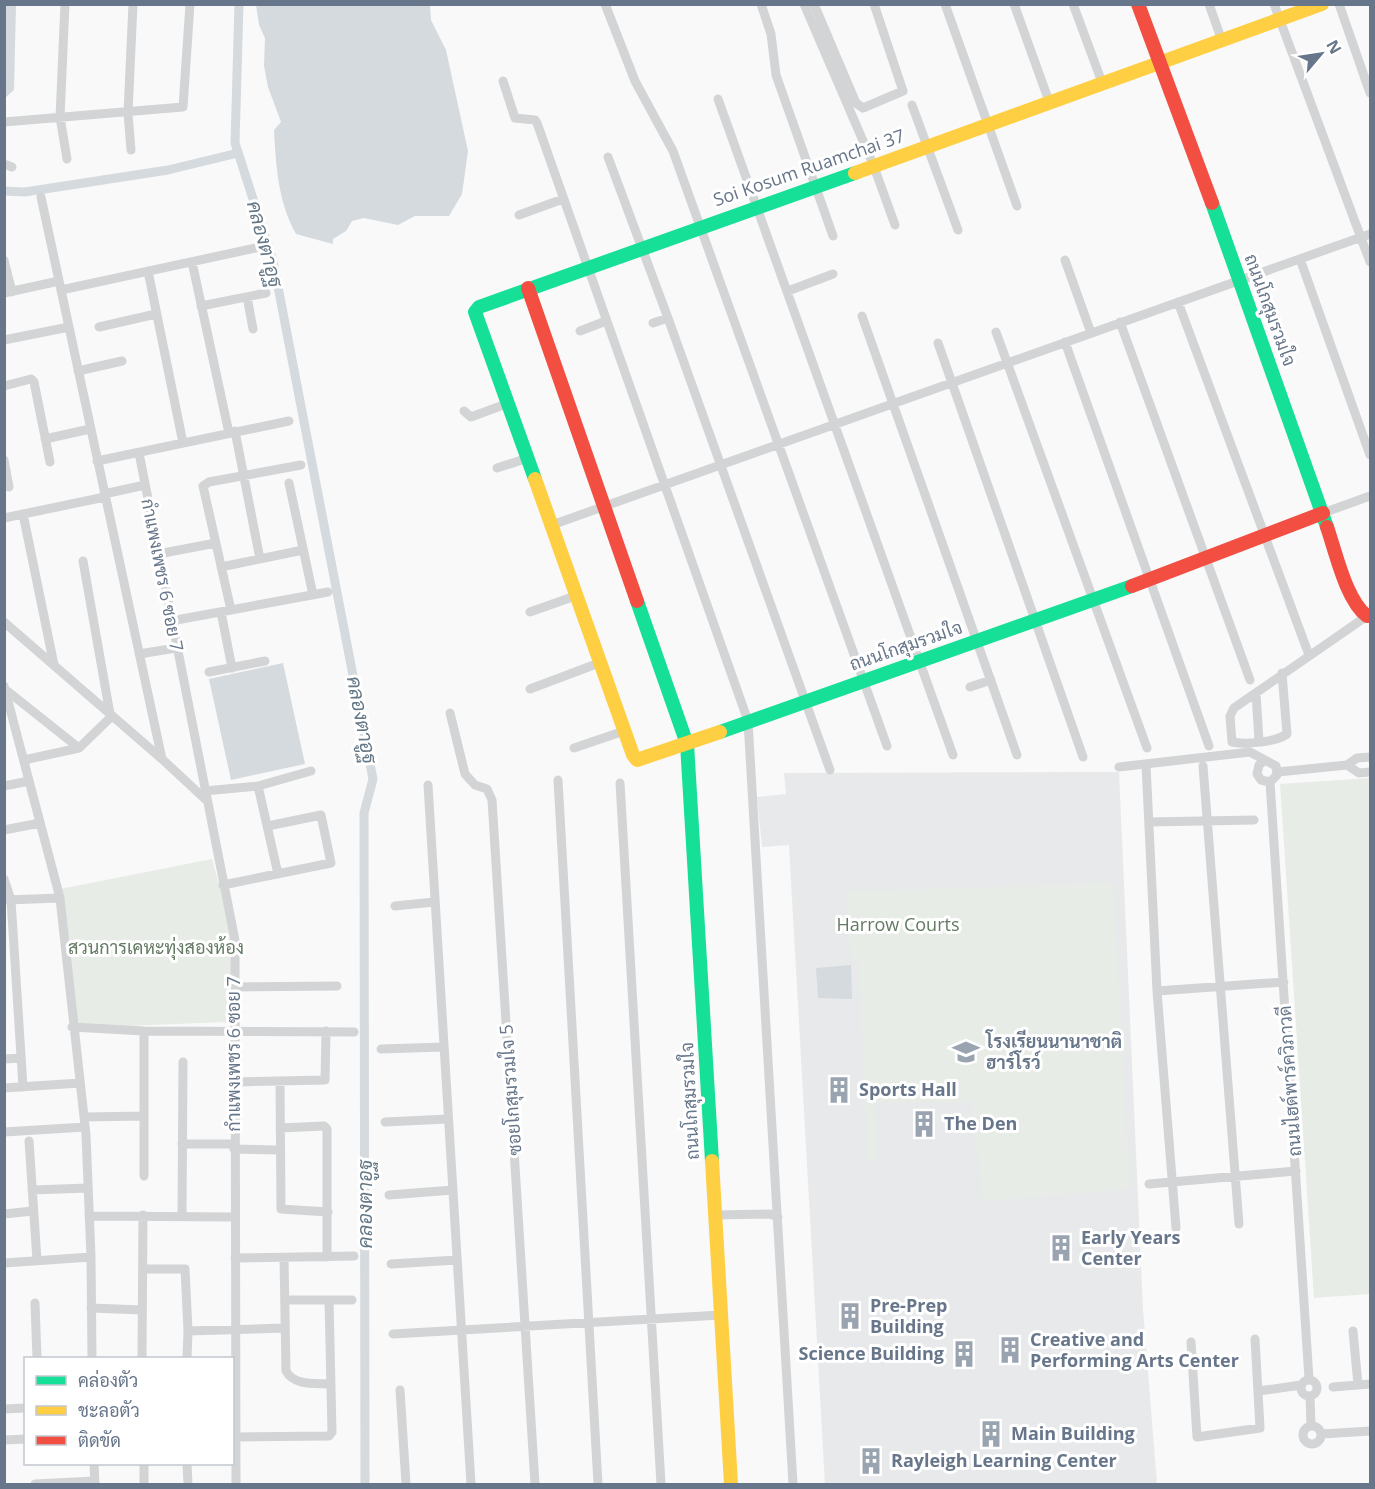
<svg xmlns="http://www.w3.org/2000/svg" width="1375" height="1489" viewBox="0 0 1375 1489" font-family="'Open Sans',Sarabun,sans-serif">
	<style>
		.built { fill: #e8e9ea }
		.green { fill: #e8ece7 }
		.water { fill: #d4dade }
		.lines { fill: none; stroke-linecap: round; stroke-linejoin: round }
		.canal { stroke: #d4dade; stroke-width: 9 }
		.street { stroke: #d3d4d5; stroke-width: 9 }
		.fast { stroke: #16e098; stroke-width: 14 }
		.slow { stroke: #ffcf43; stroke-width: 14 }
		.jam { stroke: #f24e42; stroke-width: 14 }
		.labels { text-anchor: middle; stroke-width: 6; stroke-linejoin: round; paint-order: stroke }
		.street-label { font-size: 18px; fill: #67768a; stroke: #fff }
		.park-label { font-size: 18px; fill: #647b63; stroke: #fff }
		.poi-label { font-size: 18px; font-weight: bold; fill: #67768a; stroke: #fff; text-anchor: start }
		.water-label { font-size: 20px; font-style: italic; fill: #637785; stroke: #fff }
	</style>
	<rect width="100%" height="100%" fill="#f9f9f9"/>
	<path class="built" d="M1119 772 1143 1309 1157 1484H825L789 845 762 847 757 797 786 794 784 773Z"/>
	<path class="green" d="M1370 778V1294L1314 1298 1280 784Z
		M212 859 235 941 226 1022 78 1028 60 889Z
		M1113 883 1129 1189 983 1201 972 1102H874L878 1156 868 1164 859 961 851 959 846 892Z"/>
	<path class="water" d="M5 4 16 5 14 90 5 98Z
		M256 5H430L431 20 446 50 468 151 462 194 449 216H415L398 225 364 218 352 221 346 231 333 239V244L296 234C278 202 276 166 274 130L281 122 268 87 264 66 265 38 259 25Z
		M283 663 305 764 231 780 209 679Z
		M851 965 852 999 818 998 816 968Z"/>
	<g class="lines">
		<path class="canal" d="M239 4 235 143 273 261 373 779 364 813 365 1484
			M4 191 25 192 168 170 238 153"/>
		<path class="street" d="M65 4 60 117 67 159
			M605 4 635 81 673 151 887 746
			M761 4 771 34 776 75 833 236
			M804 4 873 164 895 225
			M814 4 856 103 863 108 903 91 874 4
			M945 4 1017 206
			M1014 4 1050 104
			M1073 4 1103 85
			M1209 4 1222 41
			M1274 4 1370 262
			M1339 4 1370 93
			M503 81 515 118 535 120 537 123 748 721 793 1484
			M718 99 953 755
			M912 105 958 230
			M4 122 183 107 190 4
			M131 150 128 113 133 4
			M608 157 668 318 830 770
			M4 164 12 167
			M41 197 162 759 205 799
			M519 215 563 199
			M1300 259 1370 455
			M4 260 12 292
			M1065 260 1091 333
			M192 262 229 433
			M148 271 183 443
			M61 290 260 247
			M788 291 833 274
			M4 293 59 281
			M247 297 253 329
			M1178 302 1309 655
			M201 306 266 293
			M862 316 1017 755
			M1120 322 1250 680
			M653 323 668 318
			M99 327 156 314
			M580 331 606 321
			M996 332 1147 748
			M4 340 69 327
			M1065 342 1209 746
			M938 343 1083 757
			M78 371 122 361
			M4 386 31 379 34 382 50 462
			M464 411 471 417 506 404
			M235 431 260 559
			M45 439 90 429
			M139 453 235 940 236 1484
			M4 460 9 487
			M97 461 289 421
			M497 468 525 459
			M289 483 313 595
			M104 494 145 485
			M1323 513 1370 496
			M23 514 54 665
			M4 518 105 497
			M549 526 1370 234
			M158 554 216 543
			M83 561 110 714
			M221 567 303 550
			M231 610 203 486 209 482 301 465
			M221 612 232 668
			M530 612 575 596
			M171 621 328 592
			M4 622 162 759
			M139 654 176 648
			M209 672 265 661
			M1282 673 1287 734C1276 742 1245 745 1232 742L1230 716 1234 708 1367 616
			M4 686 60 898 86 1135 91 1257 92 1358
			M970 687 991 680
			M530 689 599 663
			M6 690 79 748
			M1256 693 1259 741
			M450 713 465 774 475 785 487 789 492 800 535 1484
			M574 748 624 731
			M24 760 79 748 112 716
			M1146 765 1157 991 1176 1228
			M1347 765 1359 773 1370 772
			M1203 766 1239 1224
			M1119 767 1250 752 1276 766 1277 775 1270 782 1261 780 1257 774 1259 765 1264 761
			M1278 772 1347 765 1357 758 1370 757
			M558 780 598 1484
			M1270 782 1309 1379
			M620 783 661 1484
			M428 785 471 1484
			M4 786 29 781
			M258 786 278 874
			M204 791 258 786 311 771
			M1149 822 1254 820
			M4 830 40 823
			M4 879 11 900 23 1087
			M223 885 331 863 321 815 268 826
			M6 900 60 898
			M395 906 434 902
			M235 987 337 986
			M1157 991 1284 982
			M72 1027 144 1031 354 1032
			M144 1031V1176
			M381 1049 444 1047
			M4 1059 21 1058
			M280 1081 281 1209 328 1212
			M235 1082 325 1080 326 1031
			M4 1088 80 1083
			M84 1117 144 1116
			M385 1122 448 1119
			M280 1128 324 1126 327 1129V1257
			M4 1132 85 1127
			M29 1141 37 1260
			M182 1144H234
			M234 1149 279 1150
			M1149 1184 1296 1171
			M32 1190 88 1188
			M389 1195 453 1190
			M4 1214 33 1211
			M715 1215 770 1214 778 1217
			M89 1216 234 1217
			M182 1216 183 1062
			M235 1258 354 1256
			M284 1258 286 1371C294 1386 315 1383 330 1384
			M4 1263 91 1257
			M391 1264 457 1260
			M143 1269H185L188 1331
			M285 1300H352
			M35 1303 37 1358
			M91 1308 142 1310
			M1353 1331 1358 1385
			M393 1334 721 1315
			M1191 1342 1197 1437 1260 1428 1255 1339
			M142 1358 143 1215
			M187 1358 188 1331 285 1328
			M1301 1388a8 8 0 1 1 16 0a8 8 0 1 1-16 0Z
			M1333 1387 1370 1384
			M400 1390 406 1484
			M1259 1391 1301 1385
			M1310 1396 1311 1426
			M4 1409 26 1408
			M1303 1435a9 9 0 1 1 18 0a9 9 0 1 1-18 0Z
			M1322 1434 1370 1431
			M236 1437 329 1436 332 1432 329 1300
			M4 1440 26 1439
			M94 1464 95 1484
			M144 1464V1484
			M187 1464 188 1484
			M35 1484 95 1481"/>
		<path class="fast" d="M1212 203 1327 527
			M535 479 475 312 479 307 855 173
			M637 601 687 744 712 1161
			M720 732 1132 586"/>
		<path class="slow" d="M855 173 1322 4
			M535 479 633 755 637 760 720 732
			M712 1161 731 1484"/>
		<path class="jam" d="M1138 4 1212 203
			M528 288 637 601
			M1327 527C1336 553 1346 600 1367 616L1370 615
			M1132 586 1323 513"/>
	</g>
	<defs>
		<symbol id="school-bare" viewBox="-9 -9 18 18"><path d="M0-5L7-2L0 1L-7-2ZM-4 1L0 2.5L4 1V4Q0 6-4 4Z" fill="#9aa4b1" stroke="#fff" stroke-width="2.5" paint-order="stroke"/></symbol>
		<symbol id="building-bare" viewBox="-9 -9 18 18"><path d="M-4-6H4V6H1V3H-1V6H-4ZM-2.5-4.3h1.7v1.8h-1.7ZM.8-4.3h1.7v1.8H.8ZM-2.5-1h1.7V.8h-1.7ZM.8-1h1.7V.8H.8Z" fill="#9aa4b1" stroke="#fff" stroke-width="2.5" paint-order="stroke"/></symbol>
	</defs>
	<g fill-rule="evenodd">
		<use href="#school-bare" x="947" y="1033" width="38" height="38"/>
		<use href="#building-bare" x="820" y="1071" width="38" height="38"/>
		<use href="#building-bare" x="905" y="1105" width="38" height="38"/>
		<use href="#building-bare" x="1042" y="1229" width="38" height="38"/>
		<use href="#building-bare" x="831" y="1297" width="38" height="38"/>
		<use href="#building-bare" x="991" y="1331" width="38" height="38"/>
		<use href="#building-bare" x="945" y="1335" width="38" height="38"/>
		<use href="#building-bare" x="972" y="1415" width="38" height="38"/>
		<use href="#building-bare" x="852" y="1442" width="38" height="38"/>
	</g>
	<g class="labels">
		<g class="street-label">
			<text transform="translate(809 168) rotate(-19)" y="6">Soi Kosum Ruamchai 37</text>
			<text transform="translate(1270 310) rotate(70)" y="6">ถนนโกสุมรวมใจ</text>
			<text transform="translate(162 575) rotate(79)" y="6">กำแพงเพชร 6 ซอย 7</text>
			<text transform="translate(906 646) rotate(-19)" y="6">ถนนโกสุมรวมใจ</text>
			<text transform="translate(234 1054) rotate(-90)" y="6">กำแพงเพชร 6 ซอย 7</text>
			<text transform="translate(1290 1081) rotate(-94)" y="6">ถนนไฮด์พาร์ควิภาวดี</text>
			<text transform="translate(511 1090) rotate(-94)" y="6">ซอยโกสุมรวมใจ 5</text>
			<text transform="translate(690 1101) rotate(-93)" y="6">ถนนโกสุมรวมใจ</text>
		</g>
		<g class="park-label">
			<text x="898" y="931">Harrow Courts</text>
			<text x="156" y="954">สวนการเคหะทุ่งสองห้อง</text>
		</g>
		<g class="poi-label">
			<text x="986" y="1048">โรงเรียนนานาชาติ<tspan x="986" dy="21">ฮาร์โรว์</tspan></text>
			<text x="859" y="1096">Sports Hall</text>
			<text x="944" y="1130">The Den</text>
			<text x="1081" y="1244">Early Years<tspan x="1081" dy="21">Center</tspan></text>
			<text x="870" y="1312">Pre-Prep<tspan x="870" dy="21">Building</tspan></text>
			<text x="1030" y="1346">Creative and<tspan x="1030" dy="21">Performing Arts Center</tspan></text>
			<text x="944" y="1360" text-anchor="end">Science Building</text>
			<text x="1011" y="1440">Main Building</text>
			<text x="891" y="1467">Rayleigh Learning Center</text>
		</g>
		<g class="water-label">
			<text transform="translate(265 244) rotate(75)" y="7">คลองตาอูฐ</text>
			<text transform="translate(362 720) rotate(79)" y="7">คลองตาอูฐ</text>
			<text transform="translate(365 1204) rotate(-90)" y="7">คลองตาอูฐ</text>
		</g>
	</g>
	<rect width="1375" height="1489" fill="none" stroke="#67768a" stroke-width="12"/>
	<rect x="24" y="1357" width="210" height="108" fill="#ffffff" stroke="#c2c8d0" stroke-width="1.5"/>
	<rect x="36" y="1376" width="30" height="9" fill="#16e098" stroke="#c2c8d0" stroke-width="1.5"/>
	<text x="78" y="1387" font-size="18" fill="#67768a">คล่องตัว</text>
	<rect x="36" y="1406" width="30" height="9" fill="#ffcf43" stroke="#c2c8d0" stroke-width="1.5"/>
	<text x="78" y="1417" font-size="18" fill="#67768a">ชะลอตัว</text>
	<rect x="36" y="1436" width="30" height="9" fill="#f24e42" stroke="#c2c8d0" stroke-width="1.5"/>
	<text x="78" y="1447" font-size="18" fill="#67768a">ติดขัด</text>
	<g transform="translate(1321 54) rotate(61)" stroke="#ffffff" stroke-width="4.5" paint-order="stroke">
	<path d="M0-4.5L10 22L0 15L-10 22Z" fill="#67768a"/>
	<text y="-9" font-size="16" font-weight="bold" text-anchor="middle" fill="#67768a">N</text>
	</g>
</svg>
